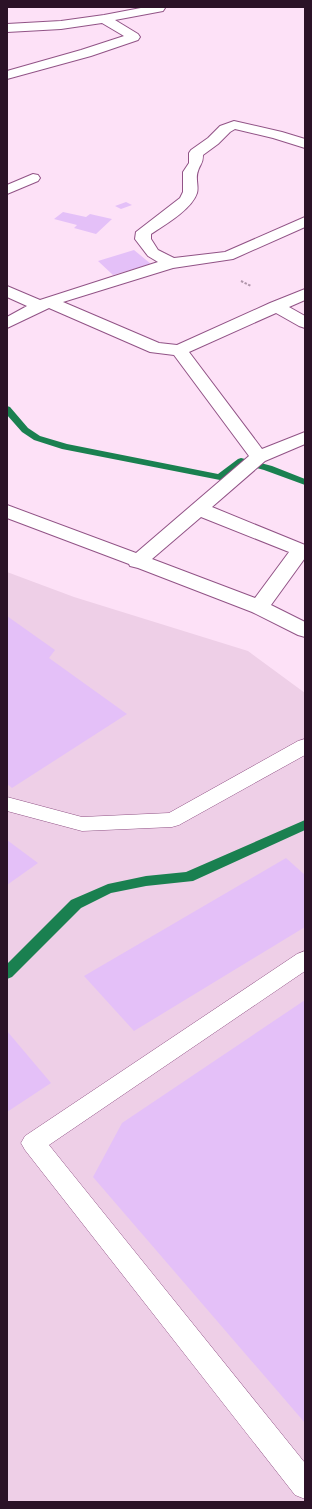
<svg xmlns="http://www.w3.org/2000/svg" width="312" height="1509" viewBox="0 0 312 1509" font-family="'Space Grotesk',sans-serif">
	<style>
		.built { fill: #eecfe7 }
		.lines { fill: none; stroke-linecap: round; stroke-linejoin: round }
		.stream { fill: #1a8050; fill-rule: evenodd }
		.building { fill: #e4c0f8 }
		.service-casing { stroke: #915386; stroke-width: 1 }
		.minor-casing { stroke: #915386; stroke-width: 2 }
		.path { stroke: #b095aa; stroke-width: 2; stroke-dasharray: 2.5 1.5; stroke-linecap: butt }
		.service { fill: #fff; fill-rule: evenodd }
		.minor { fill: #fff; fill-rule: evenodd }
	</style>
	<rect width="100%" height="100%" fill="#fde1f7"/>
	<path class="built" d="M7 572 74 597 248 651 305 693V1502H7Z"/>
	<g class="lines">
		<path class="stream" d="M7 406 10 407 28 428 40 436 67 444 218 474 238 459 241 458 272 466 305 479V485L264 470 243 464 224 479 220 480 62 449 34 440 22 432 7 415Z
			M305 820V830L193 881 146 886 111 893 81 908 12 977 7 979V964L71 900 108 884 146 876 186 872Z"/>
	</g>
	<path class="building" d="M126 202 132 205 121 209 115 206Z
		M63 212 86 217 90 214 112 219 96 234 74 228 77 225 54 219Z
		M134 250 151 264 113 275 98 261Z
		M7 616 55 650 49 658 127 714 12 788 7 784Z
		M7 840 38 863 7 885Z
		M286 858 305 875V927L134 1031 84 976Z
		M305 1000V1423L93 1177 122 1123Z
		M7 1031 51 1083 7 1112Z"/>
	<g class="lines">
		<defs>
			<path id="service" d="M305 739V755L179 825 172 827 82 831 7 811V797L82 817 169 813 298 741Z
				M305 951V971L49 1145 305 1463V1499L295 1495 25 1150 21 1143 25 1136 297 954Z"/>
			<path id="minor" d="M146 7 165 8 163 11 115 20 138 34 140 37 138 40 91 56 7 79V71L81 50 124 36 102 23 61 29 7 32V24L61 21 104 15Z
				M234 121 282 132 305 139V148L273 138 235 129 230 132 218 144 203 155C203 164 200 164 198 171 195 178 199 186 197 193 192 209 165 225 151 234V239L158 250 174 258 225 252 305 217V227L233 259 173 268 63 302 159 343 177 345 270 303 305 289V300L289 307 305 316V328L299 326 276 313 189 352 262 449 305 432V444L265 461 212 507 305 545V558L271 605 305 622V637L298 635 252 612 138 568 130 566 129 564 7 518V505L136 553 249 456 174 355 150 352 49 308 7 328V317L27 306 7 297V286L40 300 158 262 148 256 135 239 136 232 180 198 183 192V172L189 163V153L191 150 208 138 220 126ZM201 517 289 552 255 598 152 559Z
				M33 174 38 175 40 178 38 181 7 194V185Z"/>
		</defs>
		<use href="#service" class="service-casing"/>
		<use href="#minor" class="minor-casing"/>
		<path class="path" d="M241 281 251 286"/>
		<use href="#service" class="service"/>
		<use href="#minor" class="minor"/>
	</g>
	<rect width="312" height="1509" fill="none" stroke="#2b1227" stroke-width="16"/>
</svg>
